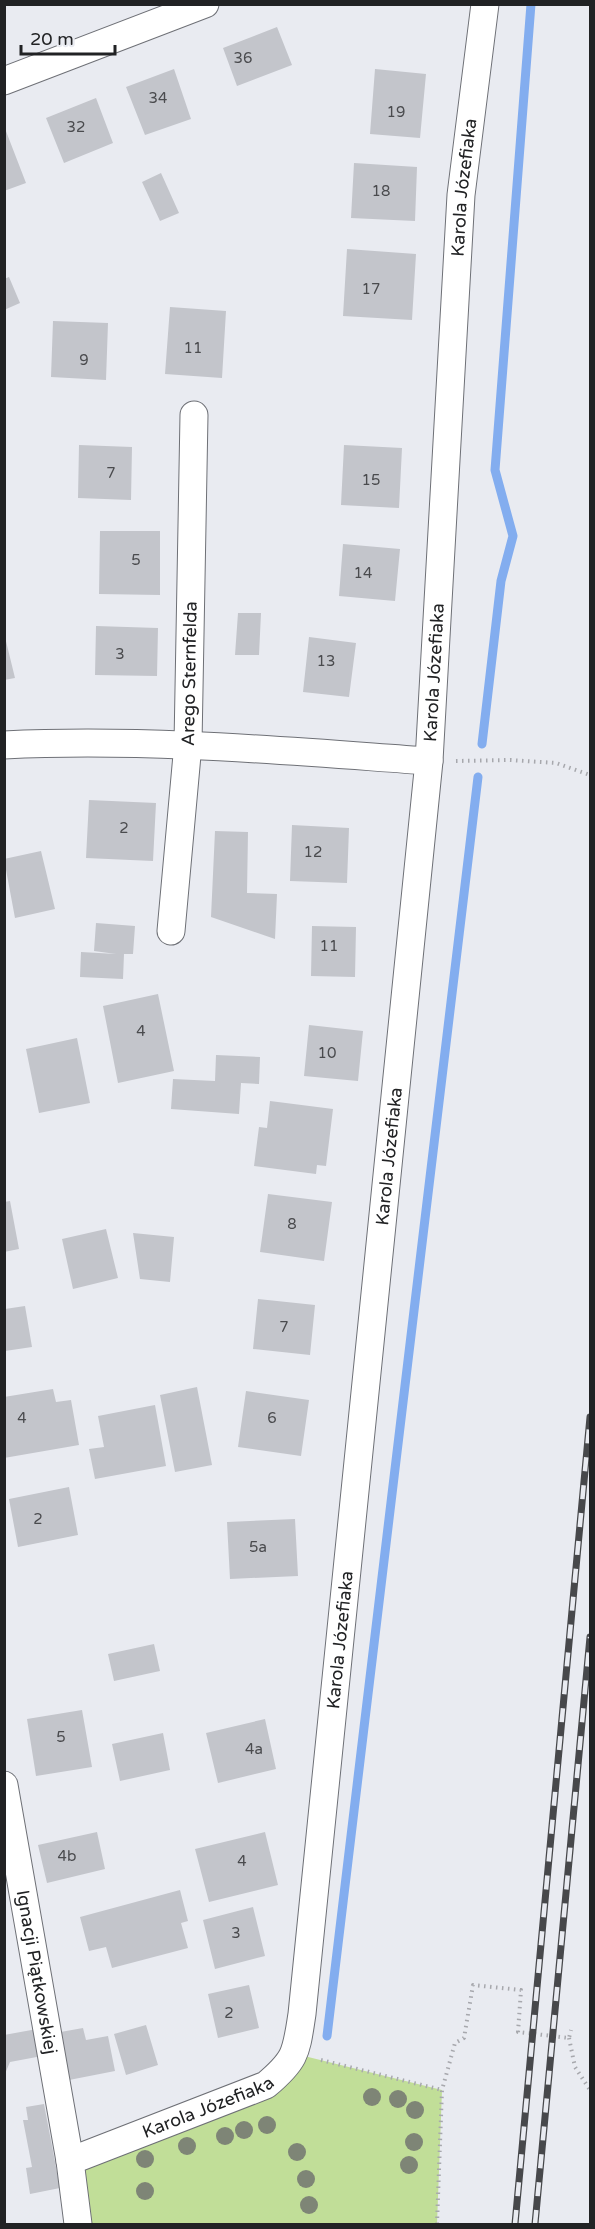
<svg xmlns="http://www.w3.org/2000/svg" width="595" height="2229" viewBox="0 0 595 2229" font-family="'Varela Round',sans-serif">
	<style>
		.green { fill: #c1de98 }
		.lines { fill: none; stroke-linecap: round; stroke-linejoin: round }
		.stream { stroke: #83adef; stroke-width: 9 }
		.building { fill: #c3c5cb }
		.minor-casing { stroke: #6e7076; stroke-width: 29 }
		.path { stroke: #a7a8ad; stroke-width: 4; stroke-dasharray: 1.5 4.5; stroke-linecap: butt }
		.minor { stroke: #fff; stroke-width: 27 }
		.rail-casing { stroke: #47484b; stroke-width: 7 }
		.rail { stroke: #e9ebf1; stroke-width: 4.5; stroke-dasharray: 14; stroke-linecap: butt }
		.tree { fill: #7e8576 }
		.labels { text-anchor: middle; stroke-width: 5; stroke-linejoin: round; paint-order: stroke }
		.number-label { font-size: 15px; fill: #4a4b4e }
		.street-label { font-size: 18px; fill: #212224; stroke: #e9ebf1 }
	</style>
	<rect width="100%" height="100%" fill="#e9ebf1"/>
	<path class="green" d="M296 2054 442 2090 437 2224H78L70 2161 266 2085Z"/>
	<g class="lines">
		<path class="stream" d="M482 744 501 581 513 536 495 470 531 4
			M327 2036 478 777"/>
	</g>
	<path class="building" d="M277 27 292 65 237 86 223 48Z
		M174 69 191 119 145 135 126 87Z
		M375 69 426 74 420 138 370 134Z
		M96 98 113 143 64 163 46 118Z
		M4 126 26 183 4 191Z
		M354 163 417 167 415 221 351 218Z
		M161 173 179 213 160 221 142 182Z
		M347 249 416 254 412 320 343 316Z
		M9 277 20 303 4 310V279Z
		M170 307 226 311 222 378 165 374Z
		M53 321 108 323 106 380 51 377Z
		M79 445 132 447 131 500 78 498Z
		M344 445 402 448 399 508 341 505Z
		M100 531H160V595L99 594Z
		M343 544 400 549 395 601 339 596Z
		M238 613H261L259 655H235Z
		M96 626 158 628 157 676 95 675Z
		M4 633 15 678 4 680Z
		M309 637 356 643 349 697 303 692Z
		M89 800 156 803 153 861 86 858Z
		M292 825 349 828 347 883 290 881Z
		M215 831 248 832 247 893 277 894 275 939 211 917Z
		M41 851 55 909 15 918 4 859Z
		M96 923 135 926 133 954H124L123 979 80 977 81 952 116 954 94 951Z
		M312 926 356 927 355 977 311 976Z
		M158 994 174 1071 118 1083 103 1006Z
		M309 1025 363 1031 358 1081 304 1076Z
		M77 1038 90 1103 39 1113 26 1049Z
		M216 1055 260 1057 259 1084 241 1083 239 1114 171 1109 173 1079 215 1081Z
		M270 1101 333 1109 326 1166 317 1165 316 1174 254 1166 259 1127 267 1128Z
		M268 1194 332 1202 324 1261 260 1252Z
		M10 1201 19 1249 4 1252V1202Z
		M106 1229 118 1278 73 1289 62 1239Z
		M133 1233 174 1237 170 1282 140 1279Z
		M258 1299 315 1305 310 1355 253 1349Z
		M25 1306 32 1347 5 1351V1309Z
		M197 1387 212 1465 175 1472 160 1395Z
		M53 1389 56 1402 71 1400 79 1445 4 1458V1397Z
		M246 1391 309 1400 301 1456 238 1447Z
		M155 1405 166 1466 95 1479 89 1449 104 1447 98 1416Z
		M69 1487 78 1535 18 1547 9 1499Z
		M295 1519 298 1576 230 1579 227 1522Z
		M154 1644 160 1671 114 1681 108 1654Z
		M82 1710 92 1767 36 1776 27 1719Z
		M265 1719 276 1769 218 1783 206 1733Z
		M163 1733 170 1770 120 1781 112 1744Z
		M97 1832 105 1869 47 1883 38 1845Z
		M265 1832 278 1885 209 1902 195 1849Z
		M180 1890 188 1921 181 1923 188 1948 112 1968 106 1947 89 1951 80 1917Z
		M253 1907 265 1956 215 1969 203 1920Z
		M249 1985 259 2028 218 2038 208 1994Z
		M146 2025 158 2065 126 2075 114 2034Z
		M83 2028 86 2040 108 2036 115 2071 64 2081 55 2033Z
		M37 2029 42 2056 10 2062 4 2076V2035Z
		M44 2104 60 2188 30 2194 26 2168 32 2167 23 2120H28L26 2107Z"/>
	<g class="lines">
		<defs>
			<g id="minor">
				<path d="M4 81 205 4"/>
				<path d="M4 745C146 738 287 751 429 761"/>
				<path id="s1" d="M171 931 188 744 194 415"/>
				<path id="s2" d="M4 1785 70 2161 78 2224"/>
				<path id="s3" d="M70 2161 266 2085C297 2059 296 2052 302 2014L429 761 461 195 485 4"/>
			</g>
		</defs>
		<use href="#minor" class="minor-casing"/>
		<path class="path" d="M456 761 510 760 556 763 590 775
			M569 2038 575 2067 590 2090
			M321 2060 442 2090
			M437 2224 442 2090 455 2043 464 2038 473 1985 521 1990 518 2032 569 2038 571 2030"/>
		<use href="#minor" class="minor"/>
		<defs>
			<path id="rail" d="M515 2224 590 1417
				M535 2224 590 1637"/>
		</defs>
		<use href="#rail" class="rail-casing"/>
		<use href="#rail" class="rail"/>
	</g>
	<g class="tree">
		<circle cx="372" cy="2097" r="9"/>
		<circle cx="398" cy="2099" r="9"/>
		<circle cx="415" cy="2110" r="9"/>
		<circle cx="267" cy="2125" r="9"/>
		<circle cx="244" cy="2130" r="9"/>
		<circle cx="225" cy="2136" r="9"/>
		<circle cx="414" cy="2142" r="9"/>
		<circle cx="187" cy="2146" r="9"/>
		<circle cx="297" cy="2152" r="9"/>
		<circle cx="145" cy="2159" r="9"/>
		<circle cx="409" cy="2165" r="9"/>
		<circle cx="306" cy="2179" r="9"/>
		<circle cx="145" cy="2191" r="9"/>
		<circle cx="309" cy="2205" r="9"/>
	</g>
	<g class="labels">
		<g class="number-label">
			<text x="243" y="63">36</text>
			<text x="158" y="103">34</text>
			<text x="396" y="117">19</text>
			<text x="76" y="132">32</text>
			<text x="381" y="196">18</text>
			<text x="371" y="294">17</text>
			<text x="193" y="353">11</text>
			<text x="84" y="365">9</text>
			<text x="111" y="478">7</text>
			<text x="371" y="485">15</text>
			<text x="136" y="565">5</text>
			<text x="363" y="578">14</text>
			<text x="120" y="659">3</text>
			<text x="326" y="666">13</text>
			<text x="124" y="833">2</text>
			<text x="313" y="857">12</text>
			<text x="329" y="951">11</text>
			<text x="141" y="1036">4</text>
			<text x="327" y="1058">10</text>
			<text x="292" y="1229">8</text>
			<text x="284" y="1332">7</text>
			<text x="22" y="1423">4</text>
			<text x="272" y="1423">6</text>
			<text x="38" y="1524">2</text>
			<text x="258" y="1552">5a</text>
			<text x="61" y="1742">5</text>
			<text x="254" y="1754">4a</text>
			<text x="67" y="1861">4b</text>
			<text x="242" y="1866">4</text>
			<text x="236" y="1938">3</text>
			<text x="229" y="2018">2</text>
		</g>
		<g class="street-label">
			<text dy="6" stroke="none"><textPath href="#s3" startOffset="2127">Karola Józefiaka</textPath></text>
			<text dy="6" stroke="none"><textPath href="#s3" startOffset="1641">Karola Józefiaka</textPath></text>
			<text dy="6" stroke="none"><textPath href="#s1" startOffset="258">Arego Sternfelda</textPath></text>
			<text dy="6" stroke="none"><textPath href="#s3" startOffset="1155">Karola Józefiaka</textPath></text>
			<text dy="6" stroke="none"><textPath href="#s3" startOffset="669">Karola Józefiaka</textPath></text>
			<text dy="6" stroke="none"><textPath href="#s2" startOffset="190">Ignacji Piątkowskiej</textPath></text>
			<text dy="6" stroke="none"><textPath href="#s3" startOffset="148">Karola Józefiaka</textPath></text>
		</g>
	</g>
	<rect width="595" height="2229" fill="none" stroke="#212224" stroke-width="12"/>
	<path d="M21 45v9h94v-9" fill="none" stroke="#212224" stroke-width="3"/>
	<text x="30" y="45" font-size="18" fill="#212224" stroke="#e9ebf1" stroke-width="4.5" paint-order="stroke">20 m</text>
</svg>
